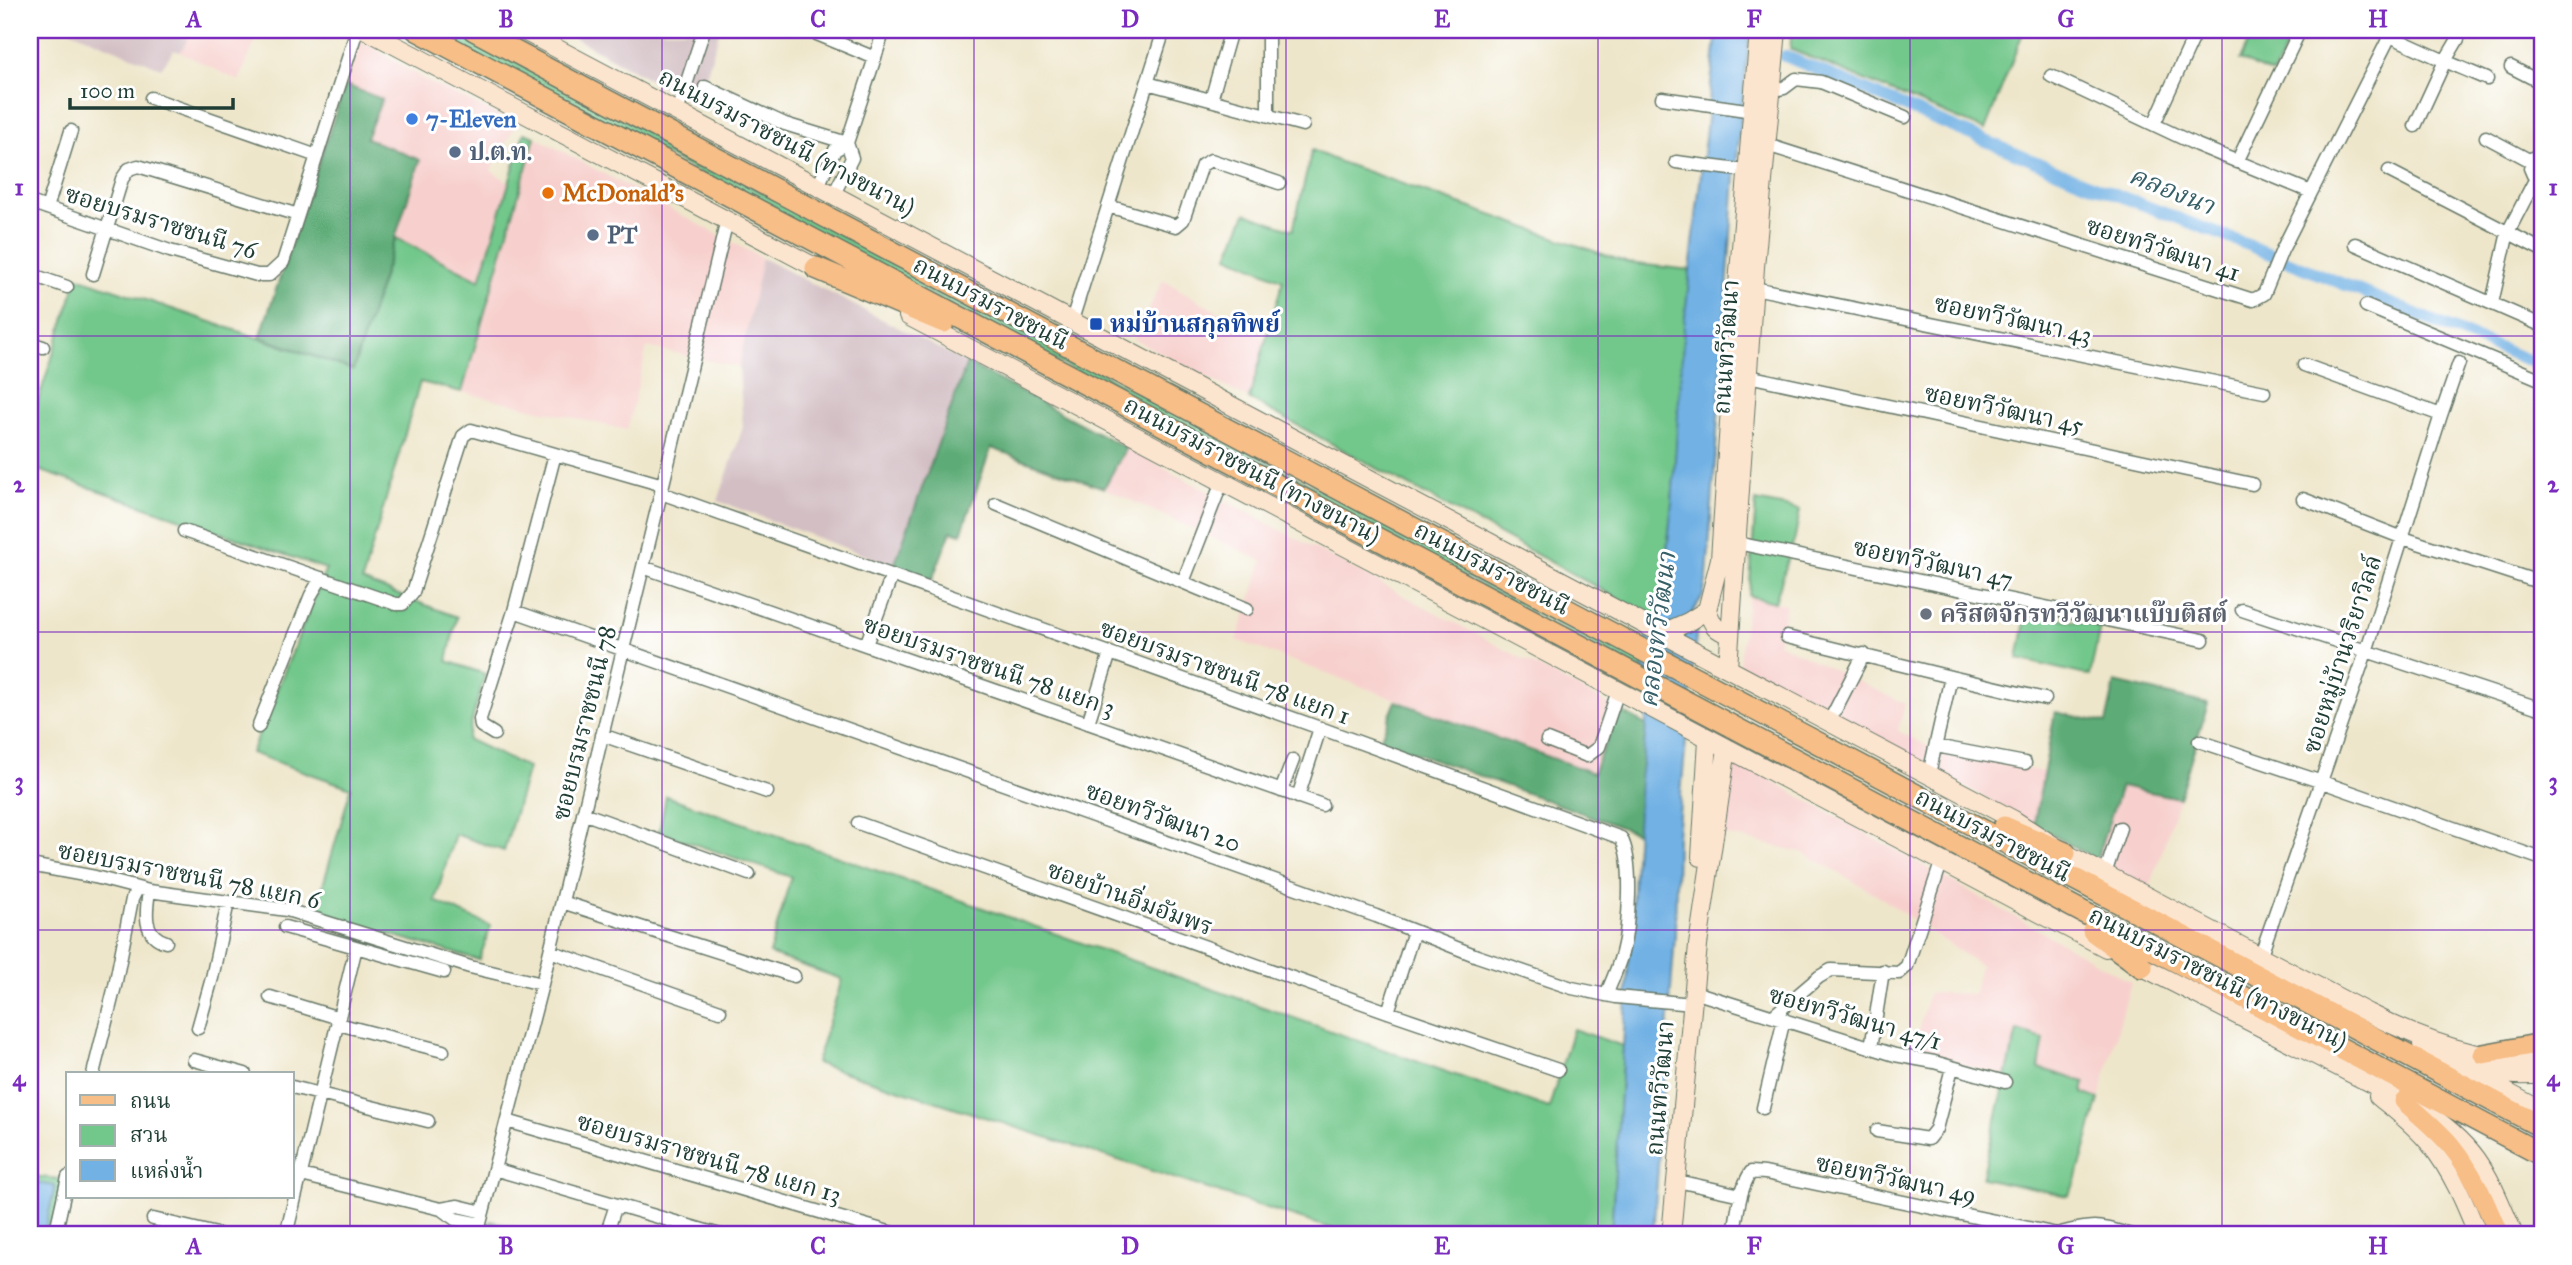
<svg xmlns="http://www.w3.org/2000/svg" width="2572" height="1265" viewBox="0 0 2572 1265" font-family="'IM FELL Great Primer','Noto Serif Thai',serif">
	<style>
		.built { fill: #f7d0cd }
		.industrial { fill: #d2bec3 }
		.green { fill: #72c78b; stroke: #488260; stroke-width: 2 }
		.forest { fill: #5dac77; stroke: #3e7456; stroke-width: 2 }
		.water { fill: #71b1e4; stroke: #48778c; stroke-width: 2 }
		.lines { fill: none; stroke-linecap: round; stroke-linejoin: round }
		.canal { stroke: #71b1e4; stroke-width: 12 }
		.minor-casing { stroke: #677868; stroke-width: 15 }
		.secondary-casing { stroke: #677868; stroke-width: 20 }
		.primary-casing { stroke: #677868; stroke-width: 22 }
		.trunk-casing { stroke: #677868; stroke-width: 24 }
		.minor { stroke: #fff; stroke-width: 12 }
		.secondary { stroke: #fce5cf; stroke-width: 18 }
		.primary { stroke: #f7be87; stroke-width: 19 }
		.trunk { stroke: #f7be87; stroke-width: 21 }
		.grid { fill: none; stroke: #7b2cbf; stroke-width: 2; stroke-opacity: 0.55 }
		.shop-dot { fill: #3f7fe0; stroke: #fff; stroke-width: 2.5 }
		.service-dot { fill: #5c6f8a; stroke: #fff; stroke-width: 2.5 }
		.food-dot { fill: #e8710a; stroke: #fff; stroke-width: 2.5 }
		.transit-dot { fill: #1a4fb4; stroke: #fff; stroke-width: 2.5 }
		.worship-dot { fill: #6b7280; stroke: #fff; stroke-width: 2.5 }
		.labels { text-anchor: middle; stroke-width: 6; stroke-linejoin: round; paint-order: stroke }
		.shop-label { font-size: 24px; font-weight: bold; fill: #366cbe; stroke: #fff; text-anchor: start }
		.street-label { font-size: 24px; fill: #1f3d34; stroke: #fff }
		.service-label { font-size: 24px; font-weight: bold; fill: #4e5e75; stroke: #fff; text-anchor: start }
		.food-label { font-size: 24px; font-weight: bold; fill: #c56008; stroke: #fff; text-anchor: start }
		.transit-label { font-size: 24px; font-weight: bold; fill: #164399; stroke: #fff; text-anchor: start }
		.worship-label { font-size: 24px; font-weight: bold; fill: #5b616d; stroke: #fff; text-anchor: start }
		.water-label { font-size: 26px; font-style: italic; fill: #386069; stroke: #fff }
		.neatline { fill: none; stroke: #7b2cbf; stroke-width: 2.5 }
		.grid-label { font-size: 23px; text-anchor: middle; font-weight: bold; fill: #7b2cbf }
	</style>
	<rect width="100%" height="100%" fill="#fff"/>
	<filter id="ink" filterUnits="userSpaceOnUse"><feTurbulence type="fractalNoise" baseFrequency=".0143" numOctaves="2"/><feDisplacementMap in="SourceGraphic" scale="14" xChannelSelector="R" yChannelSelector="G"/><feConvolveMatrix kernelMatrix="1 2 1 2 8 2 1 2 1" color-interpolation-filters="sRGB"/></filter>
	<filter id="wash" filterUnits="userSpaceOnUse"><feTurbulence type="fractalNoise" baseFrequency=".00686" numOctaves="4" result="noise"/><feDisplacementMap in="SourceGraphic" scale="28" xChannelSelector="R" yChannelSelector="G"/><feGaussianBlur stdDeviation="1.57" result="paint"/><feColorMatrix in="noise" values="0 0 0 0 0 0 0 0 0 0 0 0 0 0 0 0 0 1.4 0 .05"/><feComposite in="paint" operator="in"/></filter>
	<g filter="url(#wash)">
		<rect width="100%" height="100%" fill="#eee6ca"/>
		<path class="built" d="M175 30H260L239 81 180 52 188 39Z
			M360 40 428 82 516 124 491 171 509 182 480 280 396 238 420 160 366 138 345 85Z
			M535 137 762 258 739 367 647 347 627 430 462 392Z
			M1163 280 1266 340 1249 399 1134 339Z
			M1126 448 1619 710 1593 773 1237 640 1263 561 1104 488Z
			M1749 596 1786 605 1778 643 1905 704 1898 731 1941 753 2044 772 2034 824 1739 664Z
			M1736 763 1747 767 2131 982 2099 1099 2083 1093 2085 1081 2006 1076 1912 1052 1929 993 1974 994 1980 965 1874 893 1802 852 1725 835 1732 765Z
			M2121 786 2179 798 2150 888 2096 860Z"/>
		<path class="industrial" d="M69 30H175L188 39 180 52 174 50 161 68Z
			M578 30H720L697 105 575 38Z
			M762 258 967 363 894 566 718 501 743 427 739 367Z"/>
		<path class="green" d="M429 30H456L1642 660 1643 671Z
			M1792 30H2024L1985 130 1790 49Z
			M2254 30H2295L2273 74 2240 60Z
			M524 133 535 137 462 392 420 382 362 581 457 617 447 661 485 674 467 739 528 768 504 851 455 834 435 901 491 926 479 960 315 913 351 788 251 753 326 569 30 467V426L78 277 353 370 396 238 480 280Z
			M1312 150 1337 161 1628 263 1690 270 1672 503 1661 610 1652 617 1249 399 1283 280 1228 256 1246 213 1293 230Z
			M1756 501 1800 510 1795 537 1775 602 1749 596Z
			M2027 611 2100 627 2090 676 2018 659Z
			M666 796 1549 1108 1573 1029 1623 1046 1611 1235H1351L816 1063 842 979 769 954 791 877 659 832Z
			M2017 1031 2044 1039 2039 1068 2085 1082 2083 1093 2099 1099 2076 1181 2068 1196 1982 1178Z
			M30 1176 68 1180 60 1235H44L55 1186 30 1182Z"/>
		<path class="forest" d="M345 85 382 99 366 138 420 160 353 370 260 337Z
			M967 363 1126 448 1104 488 991 448 961 534 951 531 932 580 894 566Z
			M2115 682 2208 704 2179 798 2121 786 2096 860 2034 824 2055 712 2106 723Z
			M1396 701 1593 773 1619 710 1646 725 1637 833 1380 740Z
			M491 1221 539 1235H487Z"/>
		<path class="water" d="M1717 30H1750L1735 177 1707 576 1703 596 1693 611 1696 635 1677 836 1675 935 1653 1235H1611L1640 780C1642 762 1645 744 1646 725 1647 693 1633 633 1661 610L1672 503 1684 325Z
			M30 1182 55 1186 44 1235H30Z"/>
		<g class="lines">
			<path class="canal" d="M1785 56 2081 181 2248 245 2542 366"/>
		</g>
	</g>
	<g filter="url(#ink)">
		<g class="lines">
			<defs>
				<path id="minor" d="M807 30 875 58
					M2390 36 2445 61 2415 126
					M2458 39 2445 61 2487 79
					M2511 67 2542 83
					M2051 76 2197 145 2311 192
					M1147 83 1303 125
					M705 87 785 124 847 143 884 30
					M1772 90 1784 88 1796 79 1821 82 1905 117
					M151 98 317 156
					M1662 98 1753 111
					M1211 100 1231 30
					M677 112 704 30
					M1268 115V30
					M2154 124 2197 30
					M2486 137 2531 161
					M1767 145 2253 300 2264 294 2282 250 2393 30
					M1676 162 1747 171
					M2237 162 2300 30
					M2389 171 2542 250
					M2542 180 2533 175 2530 168 2534 157 2542 154
					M818 186 835 150 847 143 852 158 834 194
					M30 202 170 251 257 275H269L283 262 357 30
					M1108 206 1176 226 1183 220 1202 165 1211 160 1279 183
					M47 208 71 131
					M2355 244 2541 325
					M30 274 67 287
					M93 274 122 179 129 169 138 166 298 215
					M1754 288 2264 392
					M2492 303 2508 232 2536 178
					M2366 306 2542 380
					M1072 320 1164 30
					M30 343 43 347
					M2304 365 2441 415
					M1748 376 2252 484
					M661 493 1320 728 1621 838C1634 861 1629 927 1622 953 1618 968 1612 981 1606 995
					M2303 499 2403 538 2542 583
					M996 504 1247 609
					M184 531 396 604H403L413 592 463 436 471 430 663 485
					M1737 543 2203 640
					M643 567 1322 805
					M1183 582 1222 482
					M2242 610 2542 709
					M514 611 1376 916 1477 956 1572 988 1616 997 1693 1004
					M1787 637 1951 677 1929 774
					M866 645 892 575
					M1951 677 2045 699
					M1829 722 1864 654
					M1088 723 1110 653
					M258 727 311 595 321 578
					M494 734 481 726 480 719 514 611 555 454
					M602 735 767 792
					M1547 740 1587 756 1599 747 1618 691
					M2199 741 2322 782 2542 859
					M1936 746 2025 763
					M1281 791 1293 760
					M1298 797 1320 728
					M583 813 749 874
					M858 823 1388 1012 1558 1070
					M30 865 95 877 149 891 287 910 470 967 542 984
					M2105 874 2120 828
					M149 891C146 912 142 935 166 942
					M562 902 794 976
					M285 927 444 972
					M550 951 720 1011
					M2260 957 2366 652 2441 415 2459 363
					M1694 992 1895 1055 1934 1062 2005 1082
					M270 997 339 1018
					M1388 1012 1414 931
					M1773 1016 1819 977 1831 970 1899 973 1907 966 1941 863
					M338 1024 443 1051
					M198 1028 212 978 228 902
					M1871 1048 1883 971
					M194 1060 245 1074
					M93 1074 115 986 132 899 137 889
					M292 1087 428 1121
					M1763 1108 1784 1019
					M507 1121 899 1235
					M1877 1131 1928 1139 1936 1129 1952 1068
					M494 1169 720 1235
					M293 1173 441 1209 455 1219 480 1224
					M1677 1181 1741 1195
					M441 1209 458 1206 483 1212
					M153 1219 221 1235
					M55 1235 68 1177
					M286 1235 356 947
					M477 1235 542 984 727 220
					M606 1235 616 1205
					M1738 1235 1734 1232C1738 1212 1739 1190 1751 1172L1765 1173 2057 1234C2091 1225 2097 1224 2131 1235"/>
				<path id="secondary" d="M366 30 828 274
					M522 30 2014 820 2065 853 2368 1013C2420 1039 2483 1064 2542 1059
					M908 316 2106 948
					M1707 610C1712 623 1716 633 1730 633
					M1663 633 1688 622 1707 610 1720 559 1739 272 1759 30
					M1728 668 1755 267 1777 30
					M1701 857 1708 739
					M2131 961 2419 1108C2479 1146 2487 1172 2514 1235
					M2422 1044C2457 1068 2500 1079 2542 1074
					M2475 1075 2542 1111
					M2378 1096C2396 1111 2415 1125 2430 1144 2452 1171 2465 1203 2478 1235
					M1671 1235 1698 945 1727 748"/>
				<path id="primary" d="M2483 1054 2542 1043
					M2404 1101C2420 1116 2438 1130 2452 1147 2474 1174 2486 1204 2499 1235"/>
				<path id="trunk" d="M417 30 2542 1155
					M474 30 2542 1127
					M816 268 944 322
					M2004 827 2065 853
					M2093 931 2142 967"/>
			</defs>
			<use href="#minor" class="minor-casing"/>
			<use href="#secondary" class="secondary-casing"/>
			<use href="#primary" class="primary-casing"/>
			<use href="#trunk" class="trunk-casing"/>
			<use href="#minor" class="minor"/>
			<use href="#secondary" class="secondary"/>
			<use href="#primary" class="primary"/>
			<use href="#trunk" class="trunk"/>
		</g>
	</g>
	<path class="grid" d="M350 30V1235M662 30V1235M974 30V1235M1286 30V1235M1598 30V1235M1910 30V1235M2222 30V1235M30 336H2542M30 632H2542M30 930H2542"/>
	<circle class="shop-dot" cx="412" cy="119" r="7"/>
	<g class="service-dot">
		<circle cx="455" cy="152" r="7"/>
		<circle cx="593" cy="235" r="7"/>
	</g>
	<circle class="food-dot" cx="548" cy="193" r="7"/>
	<rect class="transit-dot" x="1089" y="317" width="14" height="14" rx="3.5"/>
	<circle class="worship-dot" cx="1926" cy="614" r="7"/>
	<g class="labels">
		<g class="shop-label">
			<text x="426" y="127">7-Eleven</text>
		</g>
		<g class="street-label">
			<text transform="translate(787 142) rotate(28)" y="8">ถนนบรมราชชนนี (ทางขนาน)</text>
			<text transform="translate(161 222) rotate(17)" y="8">ซอยบรมราชชนนี 76</text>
			<text transform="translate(2163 249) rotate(18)" y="8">ซอยทวีวัฒนา 41</text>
			<text transform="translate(991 303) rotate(28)" y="8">ถนนบรมราชชนนี</text>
			<text transform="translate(2013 319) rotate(12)" y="8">ซอยทวีวัฒนา 43</text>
			<text transform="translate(1726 347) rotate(-86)" y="8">ถนนทวีวัฒนา</text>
			<text transform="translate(2004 409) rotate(12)" y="8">ซอยทวีวัฒนา 45</text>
			<text transform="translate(1252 470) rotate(28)" y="8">ถนนบรมราชชนนี (ทางขนาน)</text>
			<text transform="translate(1933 563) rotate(12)" y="8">ซอยทวีวัฒนา 47</text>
			<text transform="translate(1492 568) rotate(28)" y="8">ถนนบรมราชชนนี</text>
			<text transform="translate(2342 654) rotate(-72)" y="8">ซอยหมู่บ้านวริยาวิลล์</text>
			<text transform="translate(989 666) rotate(19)" y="8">ซอยบรมราชชนนี 78 แยก 3</text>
			<text transform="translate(1225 672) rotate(20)" y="8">ซอยบรมราชชนนี 78 แยก 1</text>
			<text transform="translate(584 723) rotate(-76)" y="8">ซอยบรมราชชนนี 78</text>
			<text transform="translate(1163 817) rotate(20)" y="8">ซอยทวีวัฒนา 20</text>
			<text transform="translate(1993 835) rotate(28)" y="8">ถนนบรมราชชนนี</text>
			<text transform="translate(189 875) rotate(11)" y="8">ซอยบรมราชชนนี 78 แยก 6</text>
			<text transform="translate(1130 898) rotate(20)" y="8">ซอยบ้านอิ่มอัมพร</text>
			<text transform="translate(2218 978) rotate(27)" y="8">ถนนบรมราชชนนี (ทางขนาน)</text>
			<text transform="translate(1855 1018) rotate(16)" y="8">ซอยทวีวัฒนา 47/1</text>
			<text transform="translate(1660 1088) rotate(-85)" y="8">ถนนทวีวัฒนา</text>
			<text transform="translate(709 1158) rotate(16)" y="8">ซอยบรมราชชนนี 78 แยก 13</text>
			<text transform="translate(1896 1179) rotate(12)" y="8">ซอยทวีวัฒนา 49</text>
		</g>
		<g class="service-label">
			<text x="469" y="160">ป.ต.ท.</text>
			<text x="607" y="243">PT</text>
		</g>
		<g class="food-label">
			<text x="562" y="201">McDonald's</text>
		</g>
		<g class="transit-label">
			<text x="1110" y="332">หม่บ้านสกุลทิพย์</text>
		</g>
		<g class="worship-label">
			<text x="1940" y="622">คริสตจักรทวีวัฒนาแบ๊บติสต์</text>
		</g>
		<g class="water-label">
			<text transform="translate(2172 190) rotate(22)" y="9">คลองนา</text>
			<text transform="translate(1657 630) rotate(-83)" y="9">คลองทวีวัฒนา</text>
		</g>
	</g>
	<rect width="2572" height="1265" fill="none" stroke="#fff" stroke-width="77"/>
	<rect x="66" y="1072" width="228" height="126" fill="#ffffff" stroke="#a5b1ae" stroke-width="2"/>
	<rect x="80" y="1095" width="35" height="10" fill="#f7be87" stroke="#a5b1ae" stroke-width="2"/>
	<text x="130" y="1108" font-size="21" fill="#1f3d34">ถนน</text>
	<rect x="80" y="1125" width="35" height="21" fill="#72c78b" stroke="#a5b1ae" stroke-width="2"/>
	<text x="130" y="1142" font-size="21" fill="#1f3d34">สวน</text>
	<rect x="80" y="1160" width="35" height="21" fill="#71b1e4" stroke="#a5b1ae" stroke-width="2"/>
	<text x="130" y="1178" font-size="21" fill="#1f3d34">แหล่งน้ำ</text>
	<path d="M70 98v10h163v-10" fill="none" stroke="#1f3d34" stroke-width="3.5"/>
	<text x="80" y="98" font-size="21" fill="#1f3d34" stroke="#ffffff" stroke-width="5" paint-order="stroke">100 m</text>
	<rect x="38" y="38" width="2496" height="1188" class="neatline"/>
	<g class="grid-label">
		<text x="194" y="27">A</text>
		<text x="506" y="27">B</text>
		<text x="818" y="27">C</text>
		<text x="1130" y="27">D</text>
		<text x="1442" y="27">E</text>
		<text x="1754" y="27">F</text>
		<text x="2066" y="27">G</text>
		<text x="2378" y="27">H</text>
		<text x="19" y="195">1</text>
		<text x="2553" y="195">1</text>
		<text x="19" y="492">2</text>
		<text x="2553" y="492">2</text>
		<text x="19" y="789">3</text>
		<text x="2553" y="789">3</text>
		<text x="19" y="1086">4</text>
		<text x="2553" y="1086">4</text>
		<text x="194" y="1254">A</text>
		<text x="506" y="1254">B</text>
		<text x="818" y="1254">C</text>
		<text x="1130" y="1254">D</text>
		<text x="1442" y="1254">E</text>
		<text x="1754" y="1254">F</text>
		<text x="2066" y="1254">G</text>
		<text x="2378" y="1254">H</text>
	</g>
</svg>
